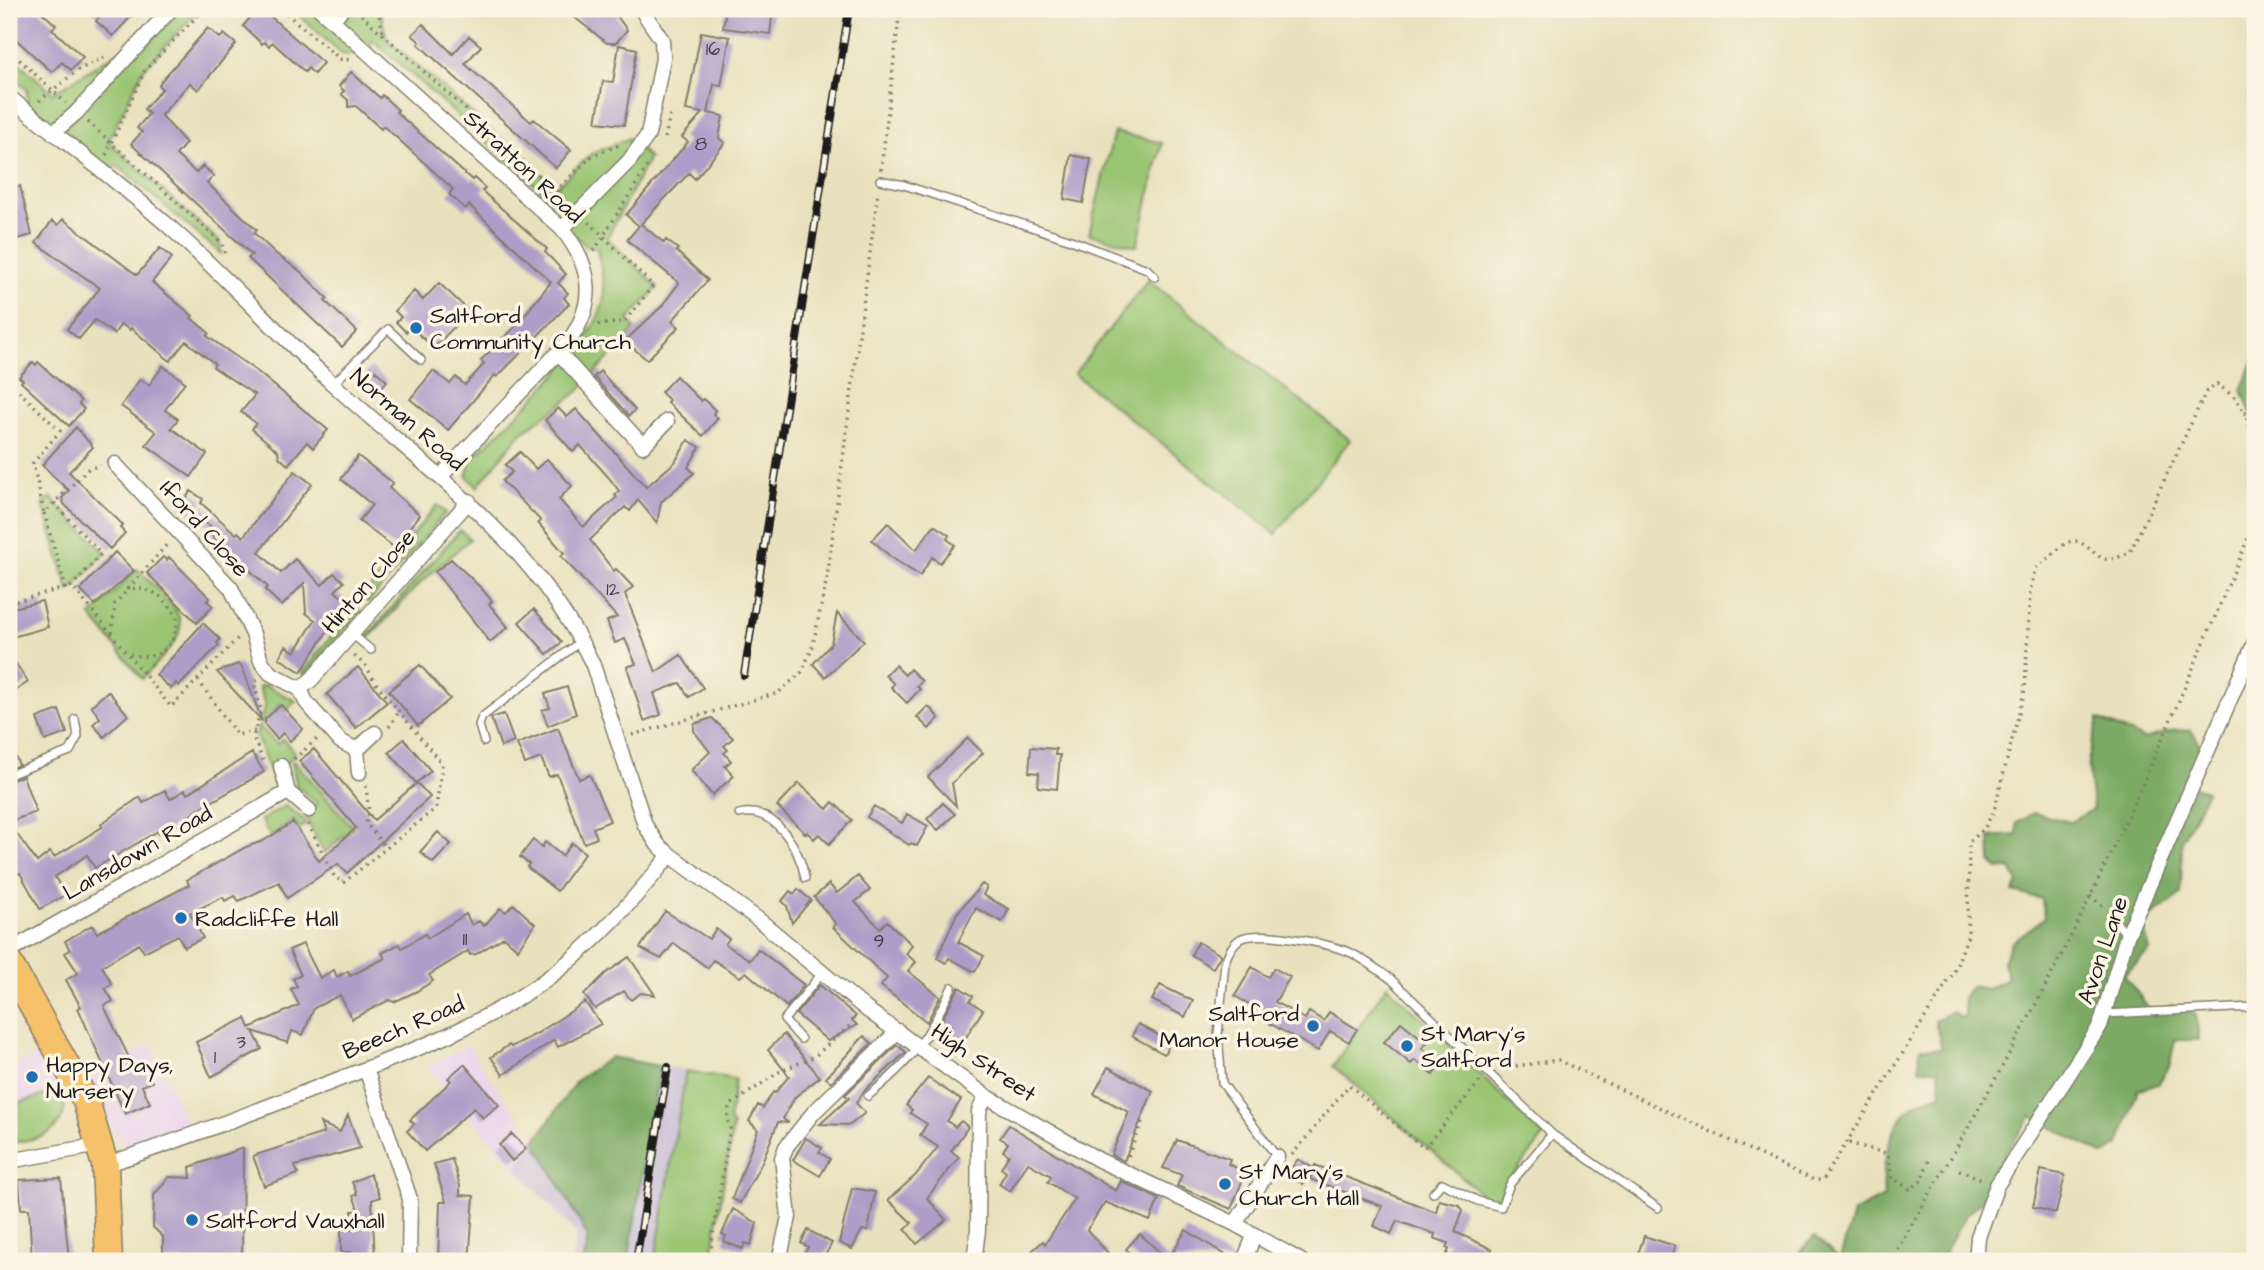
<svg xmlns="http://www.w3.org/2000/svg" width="2264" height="1270" viewBox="0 0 2264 1270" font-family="'Architects Daughter',sans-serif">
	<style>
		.built { fill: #e9d2ed }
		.industrial { fill: #c9bfd7 }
		.green { fill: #9ac573; stroke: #5b7048; stroke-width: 2 }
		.forest { fill: #7baa65; stroke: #4c6340; stroke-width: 2 }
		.building { fill: #af9cc8 }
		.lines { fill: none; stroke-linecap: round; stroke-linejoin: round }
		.lane-casing { stroke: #827e6c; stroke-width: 10 }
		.street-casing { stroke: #827e6c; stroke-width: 17 }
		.highway-casing { stroke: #827e6c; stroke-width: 29 }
		.path { stroke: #827e6c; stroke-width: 3.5; stroke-dasharray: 2 5; stroke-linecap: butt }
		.lane { stroke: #fff; stroke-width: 7 }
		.street { stroke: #fff; stroke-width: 14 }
		.highway { stroke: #f5c16b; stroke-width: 26 }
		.rail-casing { stroke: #1c1c1c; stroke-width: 8 }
		.rail { stroke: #fcf5e5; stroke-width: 5; stroke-dasharray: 16; stroke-linecap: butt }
		.poi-dot { fill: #1f6fb2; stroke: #fcf5e5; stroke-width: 2.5 }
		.labels { text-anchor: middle; stroke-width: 7; stroke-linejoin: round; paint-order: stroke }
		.number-label { font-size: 19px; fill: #413c47 }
		.street-label { font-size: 23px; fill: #1c1c1c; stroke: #fcf5e5 }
		.poi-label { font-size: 23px; fill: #1c1c1c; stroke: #fcf5e5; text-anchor: start }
	</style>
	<rect width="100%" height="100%" fill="#fcf5e5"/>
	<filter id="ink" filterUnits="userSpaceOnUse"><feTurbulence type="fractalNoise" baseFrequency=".0143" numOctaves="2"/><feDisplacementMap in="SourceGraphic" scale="14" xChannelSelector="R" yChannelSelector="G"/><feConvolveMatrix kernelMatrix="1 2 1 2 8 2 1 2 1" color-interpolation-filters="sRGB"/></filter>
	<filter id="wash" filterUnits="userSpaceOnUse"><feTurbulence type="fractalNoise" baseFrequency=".00686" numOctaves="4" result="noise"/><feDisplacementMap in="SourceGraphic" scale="28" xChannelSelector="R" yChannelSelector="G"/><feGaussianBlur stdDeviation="1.57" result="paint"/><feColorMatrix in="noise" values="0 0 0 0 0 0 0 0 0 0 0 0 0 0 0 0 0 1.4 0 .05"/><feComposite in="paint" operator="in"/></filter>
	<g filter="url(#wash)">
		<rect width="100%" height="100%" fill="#e9e1bd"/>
		<path class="built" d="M151 1044 188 1127 139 1145H127L113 1132 90 1075Z
			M467 1045 535 1141 516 1169 427 1068Z
			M43 1053 60 1088 9 1107V1067Z"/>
		<path class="industrial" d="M611 1057 735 1079 728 1103 706 1261H572L577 1234 516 1169 577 1080Z"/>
		<path class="green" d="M180 9H200L143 70 108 141 220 242 221 254 119 167 105 166 27 103V89L9 76V54L53 93 118 52 147 44Z
			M292 9H380L387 39 556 187 591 154 629 138 649 158 607 238 658 287 628 320 635 329 578 392 520 434 477 487 467 476 470 461C502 428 602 341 604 296 605 281 599 263 597 248L587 247 541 203 545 194 373 40 364 56 342 54Z
			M1114 132 1162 143 1137 246 1089 234Z
			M1148 280 1350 440 1276 534 1074 374Z
			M50 497 106 553 69 592 43 504Z
			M437 505 446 513 440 519 369 602 361 599Z
			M460 530 470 539 419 584 369 638 367 636Z
			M137 569C191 623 197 622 142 679L91 616Z
			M356 605 360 612 306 675 302 673Z
			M265 685 296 701 287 710 280 704 263 724 260 722 265 706 259 687Z
			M259 726 277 744 283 739 295 753 287 764 274 768 279 787H276L256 736Z
			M294 761 353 828 324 853 305 816 317 803 297 787 292 763Z
			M285 806 302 818 306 825 300 828 293 820 270 836 261 820Z
			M1387 985 1544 1136 1506 1184 1500 1198 1485 1197 1333 1066Z
			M686 1071 735 1079 729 1122 733 1126 711 1261H655Z
			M57 1091 65 1108C59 1137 34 1140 9 1143V1106Z"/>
		<path class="forest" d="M2255 357V424L2242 390Z
			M2098 719 2144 739 2175 730 2191 731C2209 750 2197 764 2188 785L2207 791 2182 840 2181 894 2142 923 2150 950 2124 975 2154 1015 2172 1005 2196 1015 2199 1040H2175L2169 1067 2158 1084 2138 1089 2119 1145 2104 1155 2031 1116 1992 1173 1982 1201 1966 1214 1940 1261H1802L1799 1252 1814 1237 1840 1259 1853 1213 1884 1197C1882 1165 1887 1125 1915 1104 1922 1099 1933 1097 1941 1094L1939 1069H1919L1920 1048 1942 1049 1935 1021 1952 1011 1960 1018 1965 1016 1963 998 1971 986 1987 989 2008 978 2003 962 2011 943 2044 918 2042 899 2013 892 2018 883 2011 868 1998 869 1991 862 1990 837 2017 835V823L2033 813 2071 822 2093 809 2088 761Z
			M611 1057 660 1066 628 1261H584L588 1237 535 1141 577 1080Z"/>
		<g id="blocks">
			<path class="building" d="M9 9H38L56 25 52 29 83 57 71 70 62 62 52 72 9 33Z
				M90 9H138L113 36 96 21 99 17Z
				M239 9H262L323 63 314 74 308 68 305 72 272 42 269 46 264 42 262 44 243 26 250 18Z
				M564 9H623L617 16 627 30 616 43H607Z
				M726 9H773L770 34 723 28Z
				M423 24 453 54 469 36 481 46 465 64 531 122 534 119 571 150 556 168 418 44 420 42 412 35Z
				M208 28 220 38 224 34 236 44 198 90 190 83 161 115 186 143 176 155 196 173 203 166 214 176 207 183 257 230 254 233 275 253 301 272 328 299 325 301 357 331 342 347 248 258 252 255 131 144 142 132 137 128 149 114 144 109 162 89 159 86 161 81Z
				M701 32 730 37 721 86 714 84 708 113 723 116 719 138 725 143 695 179 689 173 641 224 664 243 666 240 678 249 676 251 708 280 672 321 679 327 647 360 625 341 661 307 679 283 627 240 639 226 626 215 688 142 682 137 703 113 686 110Z
				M619 45 637 49 624 125 596 122 603 81 613 82Z
				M351 72 380 98 382 95 398 110 396 112 472 180 474 178 485 188 482 191 547 249 545 252 566 274 558 283 568 293 564 298 569 304 497 377 495 375 448 430 410 399 433 371 450 384 456 377 465 385 484 364 481 360 514 328 551 282 469 205 465 209 449 194 453 189 396 137 383 126 381 129 356 106 348 107V100L341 94 344 91 339 86Z
				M1071 155 1091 159 1083 203 1064 199Z
				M20 186 32 235 17 239 9 208V189Z
				M63 219 137 275 160 248 172 258 152 282 193 316 191 318 209 333 207 336 259 373 328 430 313 448 307 442 288 465 279 457 278 451 252 429 256 423 241 412 255 395 213 367 215 364 186 341 170 361 131 328 130 330 121 324 114 334 95 320 79 339 67 329 100 288 36 243 52 221 58 225Z
				M439 283 469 311 434 348 411 327 406 332 396 322 401 317 395 311 414 291 423 300Z
				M33 362 36 365 38 362 81 401 79 404 84 409 69 426 21 382 23 380 19 377Z
				M163 366 185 382 165 410 178 419 171 428 207 454 191 477 146 445 156 432 121 406 140 379 149 385Z
				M371 367 387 381 373 397 358 382Z
				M600 371 635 410 629 416 594 377Z
				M676 376 701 401 703 399 715 410 713 414 718 418 703 436 667 402 669 400 661 392Z
				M558 408 567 417 576 409 646 487 675 462 688 440 700 447 688 467 694 473 661 502 657 523 638 500 630 511 625 507 590 540 614 571 616 569 633 587 625 594 656 672 681 655 703 688 689 697 680 683 654 693 661 715 644 721 627 667 636 664 625 639 615 643 607 621 617 617 561 556 564 553 538 523 541 521 502 481 512 472 505 465 520 452 536 469 547 459 572 486 559 499 583 527 617 497 615 495 619 491 610 479 580 445 573 452 545 420Z
				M76 427 93 447 69 472 123 525 120 528 125 533 110 549 64 504 62 498 69 491 42 465Z
				M358 456 393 483 389 488 420 515 408 529 413 533 399 551 359 521 372 505 341 479Z
				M295 471 312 484 259 552 281 573 295 559 322 585 334 573 344 582 335 591 352 606 334 626 332 624 301 672 279 658 286 646 295 652 315 620 306 613 304 583 282 606 265 590 268 587 207 531 212 527 180 507 191 491 203 499 201 503 236 534 238 532 243 537Z
				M888 523 916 550 934 525 949 535 947 539 955 545 940 563 932 557 920 576 891 557 872 540Z
				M115 552 134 571 95 605 80 590Z
				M163 557 167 560 169 557 210 598 207 601 213 606 197 623 147 573Z
				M451 559 481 588 492 601 489 604 508 627 490 642 435 572Z
				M42 601 48 627 9 638V609Z
				M534 609 562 642 547 654 519 622Z
				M837 613 864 641 825 677 813 664 831 644Z
				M203 623 220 639 217 643 219 645 179 686 176 683 171 689 156 675Z
				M9 653 28 682 9 695Z
				M238 664 242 667 262 721 217 672Z
				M420 665 450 699 418 726 389 691Z
				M895 665 905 675 910 669 922 681 917 686 920 689 907 703 891 687 894 684 885 675Z
				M358 667 387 702 356 728 327 694Z
				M567 687 576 714 548 726 542 710 550 708 545 694Z
				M108 691 128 715 104 737 93 724 100 718 91 706Z
				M281 705 303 729 290 741 283 733 277 739 265 725V719Z
				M928 706 939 718 929 729 917 717Z
				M59 710 67 733 45 741 37 718Z
				M504 714 514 742 501 747 491 718Z
				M712 718 733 738 724 746 728 750 724 753 731 761 725 766 734 776 712 795 691 770 710 752 694 731V724Z
				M558 728 579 779 590 775 610 821 593 828 597 838 584 843 557 774 549 777 541 758 525 764 517 744Z
				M968 738 983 753 952 783 956 806 928 777Z
				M404 739 431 771 416 783 389 752Z
				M9 741 19 765 9 769Z
				M1031 747 1056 749 1055 755H1060L1057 789 1038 787 1039 773 1029 772Z
				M314 749 374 820 417 783 430 797 347 873 338 864 287 898 279 882 239 901 235 896 225 901 223 897 190 913 203 938 184 947 178 935 144 952 139 944 102 966 112 984 105 988 113 1001 104 1006 130 1060 136 1067 144 1063 152 1082 142 1086 150 1103 125 1114 78 1008 81 1007 66 980 78 973 65 953 70 950 65 941 92 925 97 933 189 885 187 880 246 847 263 841 293 822 319 861 356 828 299 761Z
				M252 753 264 772 199 809 167 832 159 834 158 831 95 868 87 855 55 877 65 895 40 909 20 873 9 878V823L37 862 50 852 54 857 102 827 101 824 140 797 143 803 165 790 170 799 185 790 187 794Z
				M23 776 36 812 9 822V781Z
				M799 783 827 809 833 802 852 820 829 844 819 834 814 839 807 832 806 834 777 806Z
				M943 803 955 814 938 830 927 819Z
				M874 806 902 823 907 814 928 826 917 846 911 843 909 845 867 817Z
				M438 832 451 844 433 863 420 852Z
				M533 840 542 847 545 842 562 856 572 843 585 853 557 891 527 867 529 864 520 857Z
				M858 876 870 890 855 902 880 928 887 921 912 945 906 954 916 962 908 971 940 997 927 1022 881 986 887 978 833 927 836 924 814 897 829 884 837 893Z
				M982 884 987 887 983 895 1009 909 1002 922 976 908 958 942 984 956 975 972 949 958 946 963 937 958 957 913Z
				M798 889 811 900 792 923 787 906 782 901 790 891 794 894Z
				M513 904 535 924 518 949 504 937 476 954 470 955 468 951 429 975 433 981 417 991 394 1002 389 1000 352 1019 340 995 314 1008 303 1035 292 1031 288 1043 253 1031 262 1049 211 1077 196 1042 246 1018 250 1028 299 1005 291 989 297 986 293 979 301 975 289 950 303 944 320 978 334 970 337 977 348 971 350 976 385 958 382 953 399 944 402 948 425 934 428 938 466 914 472 925 479 921 484 926 500 908 506 912Z
				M665 911 709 939 716 929 729 939 725 944 750 960 758 949 804 985 787 1007 746 972 740 977 713 960 708 968 674 943 661 959 640 948Z
				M1198 942 1221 955 1213 968 1191 955Z
				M629 957 655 995 641 993 631 1000 624 991 595 1009 584 995 605 974Z
				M1252 967 1268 977 1274 968 1290 977 1275 1002 1305 1019 1309 1012 1324 1021 1329 1012 1357 1029 1349 1042 1330 1031 1318 1051 1269 1023 1272 1018 1235 996Z
				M820 985 856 1016 852 1020 857 1025 828 1041 796 1014Z
				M1160 985 1193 1001 1185 1017 1152 1000Z
				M959 987 973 996 970 1001 983 1010 959 1048 935 1033Z
				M585 1002 601 1024 558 1047 554 1040 503 1075 491 1057 509 1045 511 1047 538 1033Z
				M1401 1022 1427 1043 1422 1048 1441 1064 1433 1075 1415 1060 1411 1064 1384 1042Z
				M1138 1024 1171 1042 1164 1054 1132 1036Z
				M784 1034 820 1077 795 1097 783 1119 789 1123 778 1122 762 1162 740 1203 732 1199 758 1130 749 1121 758 1105 763 1108 773 1092 775 1093 789 1076 768 1050Z
				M864 1036 872 1043 831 1082 826 1078Z
				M897 1045 906 1052 864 1091 856 1103 865 1113 850 1125 820 1124 849 1098 845 1095Z
				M464 1064 499 1105 483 1118 474 1108 425 1151 407 1131 414 1124 410 1120 451 1081 448 1078Z
				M1108 1067 1153 1091 1124 1161 1111 1155 1129 1112 1094 1094Z
				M928 1078 961 1100 947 1121 955 1127 961 1121 968 1127 951 1151 959 1157 927 1198 946 1220 917 1244 905 1229 912 1223 888 1200 915 1176 938 1147 920 1135 927 1124 910 1113 912 1110 906 1105Z
				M348 1115 360 1148 295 1166 298 1174 264 1186 253 1156 324 1133 320 1123 340 1132Z
				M1009 1125 1116 1191 1121 1181 1159 1199 1150 1221 1105 1202 1087 1230 1108 1253 1100 1261H1041L1032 1251 1043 1241 1045 1244 1075 1199 1048 1182 1051 1176 1028 1163 1010 1191 999 1184 1006 1172 1001 1168 1009 1155 1003 1151 1008 1143 1000 1138Z
				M512 1134 526 1149 512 1161 499 1145Z
				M806 1138 822 1148 819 1152 830 1159 820 1176 793 1160Z
				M1177 1140 1230 1159 1228 1164 1246 1172 1231 1209 1177 1186 1182 1175 1163 1168Z
				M243 1148 242 1261H163V1237L153 1227 154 1195 169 1177 191 1178 190 1167Z
				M452 1159 460 1186V1195L474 1196 469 1261H438L440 1202H446L434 1164Z
				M1298 1159 1313 1168 1303 1184 1288 1173Z
				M1315 1165 1436 1212 1439 1200 1459 1205 1463 1210 1455 1232 1492 1249 1487 1261H1444L1449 1249 1446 1248 1448 1243 1434 1238 1435 1234 1397 1221 1391 1234 1374 1226 1382 1206 1310 1179Z
				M2041 1170 2065 1175 2056 1213 2033 1207Z
				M370 1174 380 1197 372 1200 375 1260 351 1261V1252H341V1229H352V1211H359L353 1196 357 1194 352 1182Z
				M61 1178 69 1261H32L29 1209H21L19 1180Z
				M852 1188 875 1192 868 1231 862 1230 852 1249 839 1243Z
				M733 1209 757 1223 751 1245 745 1243 743 1249 724 1242 726 1236 722 1234Z
				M808 1230 832 1243 822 1261H800L808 1247 801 1243Z
				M1186 1230 1235 1261H1139L1126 1249 1140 1234 1168 1260Z
				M1644 1236 1675 1246 1670 1261H1636Z"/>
		</g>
	</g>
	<g filter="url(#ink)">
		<use href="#blocks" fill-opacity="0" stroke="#827e6c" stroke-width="2"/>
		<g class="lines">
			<defs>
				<path id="lane" d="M880 180 904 185 1068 239 1147 269 1155 277
					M333 384 388 329 421 360
					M352 634 371 650
					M484 742 479 725 482 717 581 641
					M9 775 70 751 78 736 75 719
					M739 814C774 805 800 848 805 878
					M2111 915 2127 936
					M2104 1014 2255 1007
					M801 1039 784 1020 822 973
					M868 1096C912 1061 928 1038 952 987
					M1552 1134 1658 1208
					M1277 1157 1222 1083 1218 1035 1225 962C1228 953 1232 944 1240 939 1258 929 1323 943 1344 950 1361 956 1376 969 1391 979L1552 1134 1510 1184 1501 1207 1478 1201 1442 1183 1433 1193"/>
				<path id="street" d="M320 9 562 229C591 265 598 301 569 341L441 476
					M332 20 342 9
					M9 97C63 141 121 183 173 230 228 279 278 334 333 384 430 473 534 541 593 665L645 825 658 845 670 855 759 920 866 1009 986 1096 1099 1160 1235 1224 1301 1261
					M53 133 76 113 171 9
					M562 229 629 161 648 135 663 58 662 40 641 9
					M559 353 643 446 667 421
					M115 464 231 588 253 634 261 661 270 673 300 689 306 702 340 741 357 750
					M300 689 311 680 469 501
					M281 766 288 792 309 810
					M359 773 357 750 375 733
					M9 951 288 792
					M366 1069 410 1199 409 1261
					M9 1161 100 1145
					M105 1165C181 1140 255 1112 329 1083 408 1053 488 1024 556 972 600 938 635 898 670 855
					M1235 1224 1277 1157
					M779 1261 789 1217 782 1158 786 1147 814 1112 898 1031
					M974 1261 978 1230 979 1111 986 1096
					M1244 1261 1254 1236
					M1976 1261 1978 1237 1997 1185 2100 1026 2127 936 2255 642"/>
				<path id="highway" d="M9 963 86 1101 105 1165 109 1261"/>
			</defs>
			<use href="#lane" class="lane-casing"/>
			<use href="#street" class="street-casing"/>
			<use href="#highway" class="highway-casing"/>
			<path class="path" d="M281 9 340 59 351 60
				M378 9 383 33
				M356 10 568 202
				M9 50 66 103
				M39 101 78 70 105 57
				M88 122 222 243 226 257
				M665 138 670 115
				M106 155 145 70 204 9
				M881 170 900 9
				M550 196 592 156 622 144
				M589 222 653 286 624 322 594 325
				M594 251 650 162
				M19 391 60 431 33 463 44 513
				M2255 392 2245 415 2255 438
				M54 503 101 554 72 586
				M66 589 44 513 89 468 101 466
				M126 589C151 586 165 596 177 617 178 646 157 663 130 654
				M9 603 72 586 171 707 239 637
				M112 633 115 604 169 542
				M198 680 237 735 255 731
				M257 680 254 683 261 710 253 737 265 765
				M389 727 399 712
				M632 735 778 693 801 673 812 649 827 578 878 192
				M294 759 317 739
				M366 786 369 813 366 823 386 848
				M308 824 334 876 343 883 436 808 442 764 375 682 366 666 352 654
				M2090 896 2105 908
				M1502 1068 1558 1060 1814 1180H1823L1955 970 1968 935 1969 842 1984 829 1994 811 2025 689 2030 592 2035 569 2067 542 2078 541C2103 555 2098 568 2130 552L2206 392 2217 384 2236 398 2245 415
				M1849 1143 1888 1154 1892 1178 1910 1189 1920 1182 1930 1158
				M1292 1155 1349 1085 1424 1148 1480 1081
				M1128 1156 1144 1117
				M1959 1170 1985 1180
				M709 1261 730 1128 727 1120 729 1106 779 1072 815 1056 855 1021
				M1890 1261C1961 1142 2031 1020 2091 895 2150 772 2202 647 2255 522"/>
			<use href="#lane" class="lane"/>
			<use href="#street" class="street"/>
			<use href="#highway" class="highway"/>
			<defs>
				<path id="rail" d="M744 675 849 9
					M636 1261 668 1067"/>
			</defs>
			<use href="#rail" class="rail-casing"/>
			<use href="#rail" class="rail"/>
		</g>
	</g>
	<g class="poi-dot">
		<circle cx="416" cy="328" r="7"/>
		<circle cx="181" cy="918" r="7"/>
		<circle cx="1313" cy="1026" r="7"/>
		<circle cx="1407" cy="1046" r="7"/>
		<circle cx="32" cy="1077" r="7"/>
		<circle cx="1225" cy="1184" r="7"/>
		<circle cx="192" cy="1220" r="7"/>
	</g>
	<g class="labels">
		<g class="number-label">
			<text x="713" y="55">16</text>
			<text x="701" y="150">8</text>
			<text x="613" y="595">12</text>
			<text x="465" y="945">11</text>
			<text x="879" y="947">9</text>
			<text x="241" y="1048">3</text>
			<text x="215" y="1063">1</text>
		</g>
		<g class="street-label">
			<text transform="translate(524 166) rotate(43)" y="8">Stratton Road</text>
			<text transform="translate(408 419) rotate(41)" y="8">Norman Road</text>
			<text transform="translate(205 528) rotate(48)" y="8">Iford Close</text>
			<text transform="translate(368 581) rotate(-49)" y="8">Hinton Close</text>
			<text transform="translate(137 852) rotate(-30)" y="8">Lansdown Road</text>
			<text transform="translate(2102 950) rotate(-71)" y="8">Avon Lane</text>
			<text transform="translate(403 1027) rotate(-23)" y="8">Beech Road</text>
			<text transform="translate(984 1062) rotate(34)" y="8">High Street</text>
		</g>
		<g class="poi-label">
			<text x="430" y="323">Saltford<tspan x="430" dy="26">Community Church</tspan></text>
			<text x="195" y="926">Radcliffe Hall</text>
			<text x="1299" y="1021" text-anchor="end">Saltford<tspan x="1299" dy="26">Manor House</tspan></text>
			<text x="1421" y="1041">St Mary's<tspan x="1421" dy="26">Saltford</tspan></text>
			<text x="46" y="1072">Happy Days,<tspan x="46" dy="26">Nursery</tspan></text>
			<text x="1239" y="1179">St Mary's<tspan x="1239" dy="26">Church Hall</tspan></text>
			<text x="206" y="1228">Saltford Vauxhall</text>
		</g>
	</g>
	<rect width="2264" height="1270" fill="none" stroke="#fcf5e5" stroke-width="35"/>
</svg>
